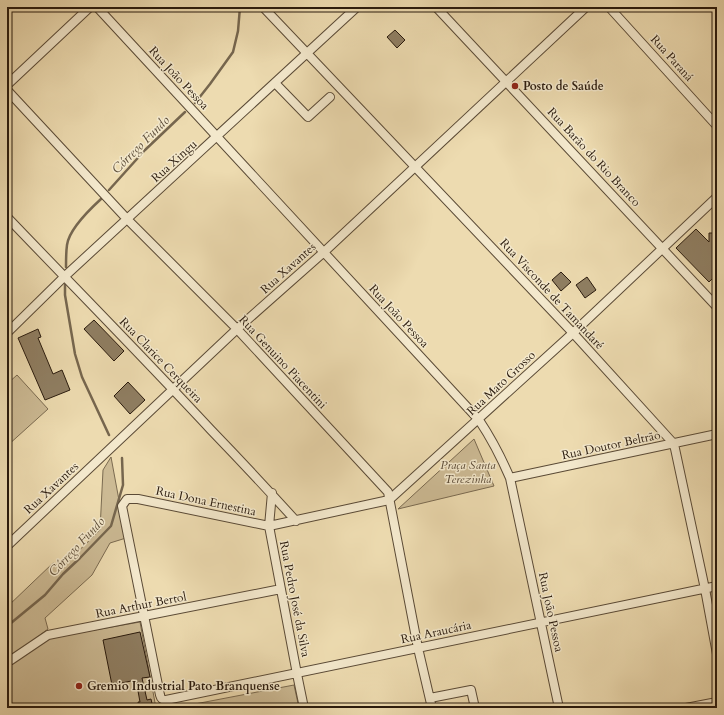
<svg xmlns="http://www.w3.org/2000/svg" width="724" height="715" viewBox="0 0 724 715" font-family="Cardo,serif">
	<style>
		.green { fill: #ccba94; stroke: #7a6a50 }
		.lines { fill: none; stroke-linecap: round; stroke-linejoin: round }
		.stream { stroke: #76664e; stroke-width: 2.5 }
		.building { fill: #8f7e62; stroke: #291a0d }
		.minor-casing { stroke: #5a4a36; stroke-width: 10 }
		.minor { stroke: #f3e8cc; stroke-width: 8 }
		.poi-dot { fill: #8f2418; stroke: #f3e8cc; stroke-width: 1.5 }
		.labels { text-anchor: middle; stroke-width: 3; stroke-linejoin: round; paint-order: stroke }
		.street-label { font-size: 12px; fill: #291a0d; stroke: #f3e8cc }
		.poi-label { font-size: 12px; font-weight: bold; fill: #291a0d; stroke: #f3e8cc; text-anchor: start }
		.park-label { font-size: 12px; font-style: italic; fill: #5a4a36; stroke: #f3e8cc }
		.water-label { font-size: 13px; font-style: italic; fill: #5d4d38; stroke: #f3e8cc }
	</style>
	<rect width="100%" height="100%" fill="#eddbb0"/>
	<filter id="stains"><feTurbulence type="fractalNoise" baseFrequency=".005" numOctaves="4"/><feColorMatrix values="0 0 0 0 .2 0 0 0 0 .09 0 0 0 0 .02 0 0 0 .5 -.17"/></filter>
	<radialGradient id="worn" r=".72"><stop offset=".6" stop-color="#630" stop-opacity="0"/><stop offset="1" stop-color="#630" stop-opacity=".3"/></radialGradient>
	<path class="green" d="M17 375 48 409 7 446V384Z
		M474 439 494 486 398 509Z
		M111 457 126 538 110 543 92 575 45 618 48 629 7 660V607L53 563 62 567 100 530 103 470Z
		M140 622 156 708H7V665L49 638Z
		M294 685 299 708H174Z"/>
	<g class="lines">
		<path class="stream" d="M195 103 210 84 233 52 238 31 240 7
			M109 190 145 150 185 112
			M66 267C66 260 66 252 67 245 69 229 89 210 101 199
			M65 285V295L75 354 82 377 109 435
			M7 627 11 623 45 595 63 574 80 558 111 526 123 485 122 458"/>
	</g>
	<path class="building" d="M395 30 405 40 397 48 387 37Z
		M696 229 709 242V233H717V274L709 282 676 248Z
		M561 272 571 282 561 291 552 280Z
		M587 277 596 290 585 298 576 285Z
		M94 320 124 351 114 361 84 329Z
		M38 329 41 337 38 338 53 374 62 370 70 390 45 400 18 338Z
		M128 382 145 400 130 414 114 396Z
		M140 632 150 677 142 678 147 700 151 699 153 708H139L138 702H140L136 680 112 685 103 640Z"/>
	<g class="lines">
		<defs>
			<path id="minor" d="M97 7 479 420C491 438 501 457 510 478L559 708
				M263 7 573 333 674 444 705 589 717 654
				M436 7 717 307
				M609 7 717 126
				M275 83 308 117 330 97
				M7 85 90 7
				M7 90 127 219 237 329 388 492 418 648 432 708
				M717 197 573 333 389 500 269 526 138 499H127L122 506 160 695C161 699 162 700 166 700L717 586
				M7 217C75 288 144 358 211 430 240 460 268 490 296 521
				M7 333 64 277 357 7
				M510 478 717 434
				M272 493 269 526 297 674 304 708
				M7 546 237 329 324 252 586 7
				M11 660 48 635 281 589
				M430 698 471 690 475 708
				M686 708 717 702"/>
		</defs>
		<use href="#minor" class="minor-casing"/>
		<use href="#minor" class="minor"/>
	</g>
	<g class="poi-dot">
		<circle cx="515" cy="86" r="4"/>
		<circle cx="79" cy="686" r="4"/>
	</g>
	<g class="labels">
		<g class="street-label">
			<text transform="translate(672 58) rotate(48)" y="4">Rua Paraná</text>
			<text transform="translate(179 78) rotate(47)" y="4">Rua João Pessoa</text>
			<text transform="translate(594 157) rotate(47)" y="4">Rua Barão do Rio Branco</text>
			<text transform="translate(174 161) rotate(-42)" y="4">Rua Xingu</text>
			<text transform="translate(288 268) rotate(-42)" y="4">Rua Xavantes</text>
			<text transform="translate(552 294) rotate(47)" y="4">Rua Visconde de Tamandaré</text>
			<text transform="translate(399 316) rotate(47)" y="4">Rua João Pessoa</text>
			<text transform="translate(161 360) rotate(46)" y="4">Rua Clarice Cerqueira</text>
			<text transform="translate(283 362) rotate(47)" y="4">Rua Genuino Piacentini</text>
			<text transform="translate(501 383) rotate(-43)" y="4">Rua Mato Grosso</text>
			<text transform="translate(611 445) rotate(-12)" y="4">Rua Doutor Beltrão</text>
			<text transform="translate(51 488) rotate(-43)" y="4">Rua Xavantes</text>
			<text transform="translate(206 501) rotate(12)" y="4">Rua Dona Ernestina</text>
			<text transform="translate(295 599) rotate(79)" y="4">Rua Pedro José da Silva</text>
			<text transform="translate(141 605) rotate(-11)" y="4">Rua Arthur Bertol</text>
			<text transform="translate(551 612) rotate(78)" y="4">Rua João Pessoa</text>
			<text transform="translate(436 632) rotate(-12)" y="4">Rua Araucária</text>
		</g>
		<g class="poi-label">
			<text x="523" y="90">Posto de Saúde</text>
			<text x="87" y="690">Gremio Industrial Pato Branquense</text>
		</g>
		<g class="park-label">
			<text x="468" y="469">Praça Santa<tspan x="468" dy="14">Terezinha</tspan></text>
		</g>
		<g class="water-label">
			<text transform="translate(140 144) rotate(-45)" y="5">Córrego Fundo</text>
			<text transform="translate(76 546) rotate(-47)" y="5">Córrego Fundo</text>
		</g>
	</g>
	<rect width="724" height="715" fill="none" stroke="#eddbb0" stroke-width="24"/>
	<rect x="8" y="8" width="708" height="699" fill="none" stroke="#291a0d" stroke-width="2"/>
	<rect x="12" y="12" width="700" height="691" fill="none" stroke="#291a0d"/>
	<rect width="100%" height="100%" filter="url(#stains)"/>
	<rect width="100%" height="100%" fill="url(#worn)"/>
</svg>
